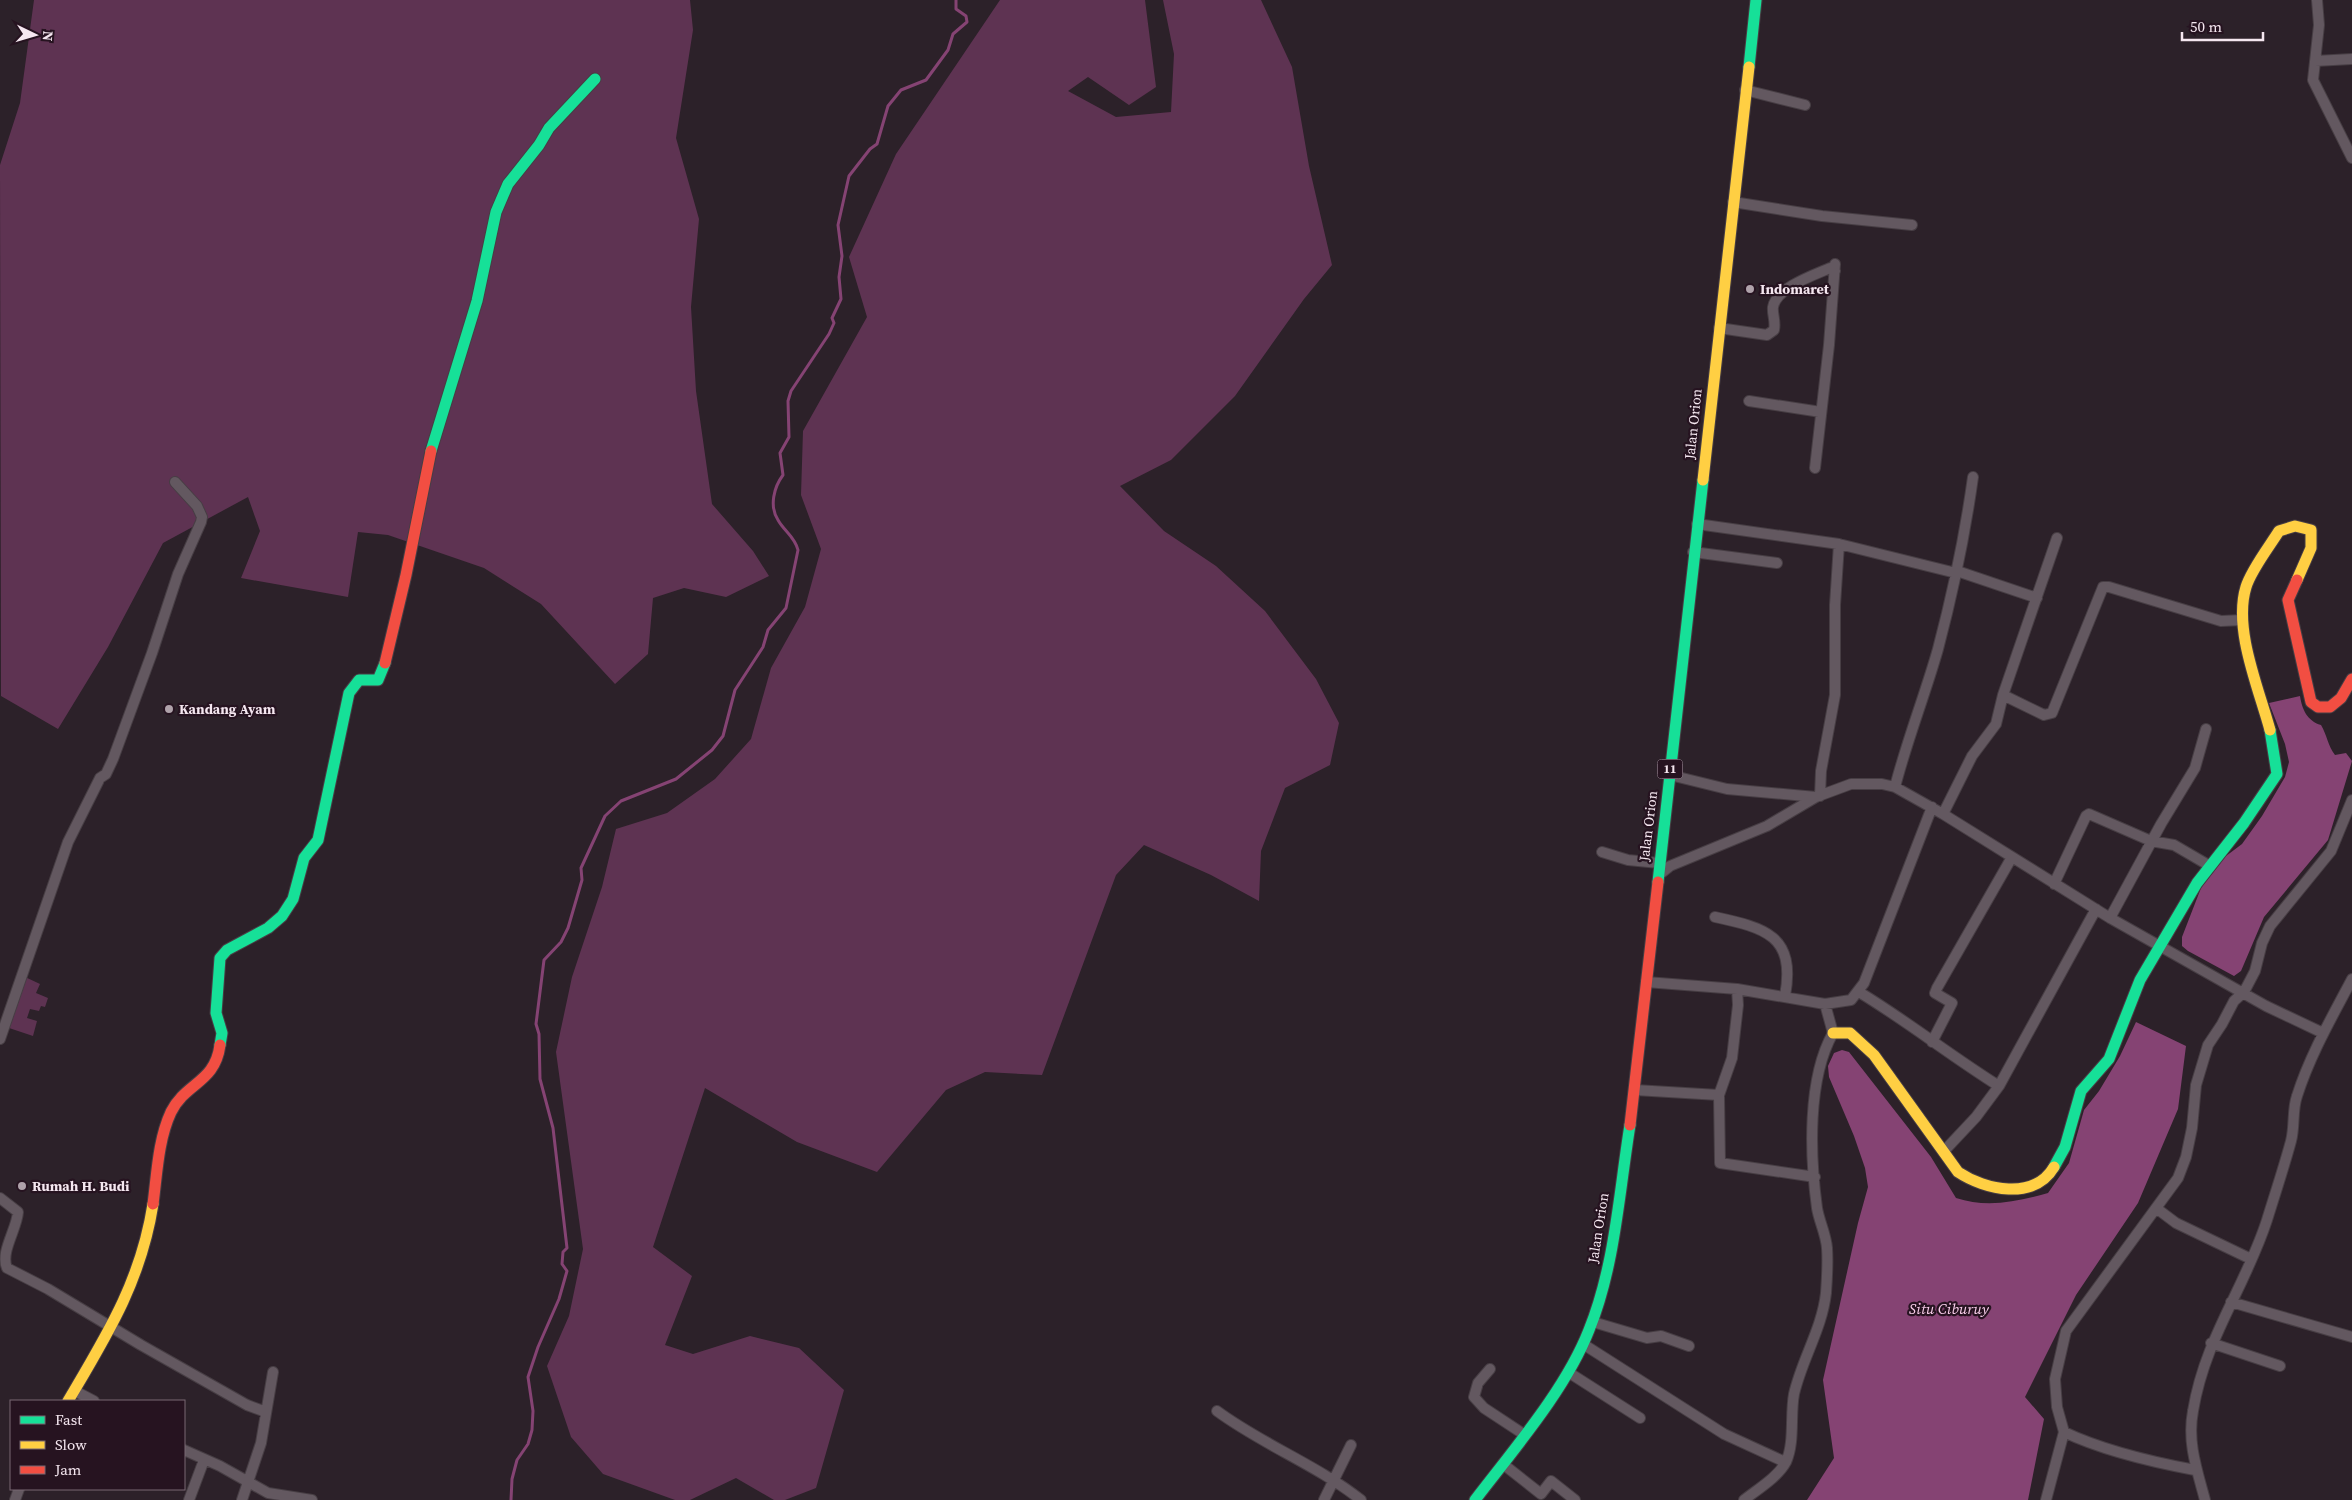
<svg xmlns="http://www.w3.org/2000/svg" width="2352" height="1500" viewBox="0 0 2352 1500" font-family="'Source Serif 4',serif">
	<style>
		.green { fill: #5e3352 }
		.water { fill: #854373 }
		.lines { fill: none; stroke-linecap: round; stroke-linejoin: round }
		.stream { stroke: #854373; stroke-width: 3 }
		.street-casing { stroke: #473e44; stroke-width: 12 }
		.fast-casing { stroke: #473e44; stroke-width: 13 }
		.slow-casing { stroke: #473e44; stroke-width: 13 }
		.jam-casing { stroke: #473e44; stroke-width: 13 }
		.street { stroke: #635860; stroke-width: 10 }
		.fast { stroke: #16e098; stroke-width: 11 }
		.slow { stroke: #ffcf43; stroke-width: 11 }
		.jam { stroke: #f24e42; stroke-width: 11 }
		.poi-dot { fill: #afa2aa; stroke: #261320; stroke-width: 2 }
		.labels { text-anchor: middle; stroke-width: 4.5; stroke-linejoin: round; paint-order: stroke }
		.shield { fill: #261320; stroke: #b7a7b2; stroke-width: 1 }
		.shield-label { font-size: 12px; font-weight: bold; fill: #f5e7f0 }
		.poi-label { font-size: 14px; font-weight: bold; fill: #f5e7f0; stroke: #261320; text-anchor: start }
		.street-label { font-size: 14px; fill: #f5e7f0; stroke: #261320 }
		.water-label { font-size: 15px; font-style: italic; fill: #f8ceea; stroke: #261320 }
	</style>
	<rect width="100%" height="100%" fill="#2c2129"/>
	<path class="green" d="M34 0H690L693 30 676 138 699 219 691 307 696 391 712 504 753 551 769 576 726 597 684 588 653 598 648 654 615 684 541 604 484 568 388 535 358 532 348 597 241 578 260 531 248 497 163 543 108 647 58 729 1 696 0 165 20 103Z
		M1000 0H1145L1156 87 1129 105 1088 77 1068 91 1116 117 1171 112 1174 54 1163 0H1261L1292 67 1309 166 1332 265 1304 299 1235 396 1171 460 1120 486 1164 531 1216 566 1265 611 1316 679 1339 723 1330 765 1285 788 1261 851 1259 901 1211 875 1144 845 1116 875 1042 1075 985 1072 946 1090 877 1172 797 1142 705 1088 653 1247 692 1276 665 1345 693 1354 750 1336 799 1348 844 1390 816 1488 785 1500H774L736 1478 690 1500H675L603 1474 571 1437 547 1366 569 1316 583 1249 556 1052 572 977 602 887 616 829 667 813 715 779 751 739 771 668 805 607 821 549 801 495 803 431 867 317 849 257 896 154Z
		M23 976 40 984 36 993 48 998 45 1007 41 1006 39 1011 30 1009 27 1018 37 1021 33 1036 6 1027Z"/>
	<path class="water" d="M2300 696C2302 709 2307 721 2321 725 2327 735 2328 746 2335 755L2346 753 2352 761 2328 840 2264 917 2241 971 2234 976 2188 951 2182 946V937L2201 888 2226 856 2242 844 2262 816 2285 777 2289 762 2285 744 2269 703Z
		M2136 1022 2186 1046 2178 1109 2138 1203 2076 1295 2025 1397 2044 1419 2028 1500H1807L1834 1458 1823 1380 1858 1223 1868 1187 1865 1168 1854 1136 1829 1077 1828 1066 1834 1053 1842 1050 1849 1052 1931 1157 1956 1198C1986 1208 2017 1202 2048 1193L2069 1163 2084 1110 2099 1091 2120 1056Z"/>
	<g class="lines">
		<path class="stream" d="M511 1500 512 1479 517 1460 528 1444 532 1430 533 1411 528 1377 538 1347 559 1299 567 1271 562 1264 563 1252 567 1248 553 1128 540 1079 539 1034 536 1024 544 960 561 942 568 928 582 880 581 868 605 816 621 801 676 779 712 750 723 736 735 690 763 647 768 630 786 608 798 550C795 537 784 531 778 520 769 506 774 487 783 475L780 453 789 437 788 401 791 391 829 334 834 323 832 318 841 299 839 277 842 256 838 225 849 176 870 149 877 144 888 106 901 90 926 80 948 50 953 34 967 22 966 16 956 9V0"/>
		<defs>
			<path id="street" d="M2317 0 2319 25 2313 80 2352 158
				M2315 61 2352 59
				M1745 90 1805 105
				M1733 202 1822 216 1912 225
				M1719 328 1767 335 1774 330C1776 321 1772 314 1773 307 1776 288 1814 275 1830 268L1835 271
				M1749 401 1821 412
				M1815 468 1829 345 1835 264
				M1697 524 1839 544 1956 573
				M1693 552 1777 563
				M1957 571 2037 598
				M2003 695 2044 715 2052 713 2103 587H2109L2221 621 2243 620
				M1670 775 1727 789 1816 797 1851 784H1882L1895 787 1943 814 2110 918 2266 1006 2323 1033
				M1895 787C1907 740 1925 695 1938 649 1953 592 1965 535 1973 477
				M1820 796 1821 771 1835 695V605L1839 544
				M1943 814 1972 756 1996 724 2003 695 2057 538
				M1602 852 1628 860 1659 863
				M1660 874 1670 866 1767 826 1816 797
				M2054 884 2086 816 2089 814 2151 841 2174 845 2210 866
				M1715 917C1765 928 1796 935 1785 996
				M2110 918 2161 824 2195 768 2206 729
				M1646 982 1737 989 1825 1004 1851 1000 1864 983 1932 807
				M1737 989 1738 1005 1732 1058 1719 1095 1720 1163 1815 1177
				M1859 992C1907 1021 1951 1056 1999 1086
				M0 1039 68 842 100 778 106 774 113 759 152 653 178 574 201 522 202 517 197 506 175 482
				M1932 1042 1952 1003 1935 993 1937 988 2012 857
				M1635 1090 1719 1095
				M1945 1150 1976 1117 1999 1086 2096 909
				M0 1198 18 1212C17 1229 0 1252 7 1268L48 1289 141 1345 247 1405 266 1412
				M2156 1208 2066 1331 2055 1379 2057 1407 2064 1432C2104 1451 2152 1462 2195 1470
				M2251 1259 2176 1223 2156 1208 2178 1178 2186 1157 2192 1128 2196 1085 2208 1045 2222 1024 2234 1001 2244 992 2255 971 2262 943 2270 926 2331 851 2352 800
				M2231 1302 2352 1337
				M1593 1322 1647 1338 1661 1336 1689 1346
				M2211 1343 2280 1366
				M1583 1344 1724 1434 1785 1462
				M1490 1369 1478 1383 1474 1397 1484 1408 1525 1435
				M1568 1372 1640 1418
				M75 1391 94 1401
				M1217 1411C1263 1445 1317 1465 1361 1500
				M184 1450 220 1466 268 1493 312 1500
				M1503 1464 1541 1494 1551 1481 1575 1500
				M15 1500 19 1489
				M189 1500 204 1460
				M242 1500 261 1443 273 1372
				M1324 1500 1351 1445
				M1744 1500C1758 1489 1778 1477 1786 1462 1795 1442 1790 1415 1794 1394 1802 1359 1822 1329 1826 1293 1827 1279 1828 1262 1827 1248 1826 1234 1819 1221 1817 1208 1810 1156 1807 1079 1833 1033L1825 1004
				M2046 1500 2064 1432
				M2205 1500C2197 1470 2187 1442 2193 1411 2205 1338 2245 1288 2267 1220 2275 1194 2284 1167 2291 1141 2295 1126 2292 1110 2297 1096 2310 1055 2332 1017 2352 979"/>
			<path id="fast" d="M1749 67 1756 0
				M431 451 477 301 496 212 508 184 539 145 549 128 595 79
				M1658 882 1703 480
				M220 1045 222 1033 216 1013 220 958 227 950 268 928 282 916 293 899 304 858 318 840 349 693 359 680H378L385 663
				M2054 1167 2065 1147 2081 1091 2109 1059 2140 980 2197 883 2244 823 2277 774 2270 730
				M1475 1500C1514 1449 1566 1389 1589 1330 1615 1266 1619 1193 1630 1125"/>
			<path id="slow" d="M1703 480 1749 67
				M2270 730C2259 689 2233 629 2246 587 2251 570 2269 547 2279 531L2295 526 2311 530V548L2297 580
				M1833 1033H1850L1874 1055 1958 1172C1985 1190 2034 1201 2054 1167
				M68 1401C107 1335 141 1281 153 1204"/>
			<path id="jam" d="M2297 580 2288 600 2311 702 2318 707H2330L2341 698 2352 679
				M385 663 406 575 431 451
				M1630 1125 1658 882
				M153 1204C157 1174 158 1140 171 1112 186 1082 215 1083 220 1045"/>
		</defs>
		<use href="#street" class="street-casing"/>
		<use href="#fast" class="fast-casing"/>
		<use href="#slow" class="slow-casing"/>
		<use href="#jam" class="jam-casing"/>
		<use href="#street" class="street"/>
		<use href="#fast" class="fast"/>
		<use href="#slow" class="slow"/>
		<use href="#jam" class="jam"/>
	</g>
	<g class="poi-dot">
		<circle cx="1750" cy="289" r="5"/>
		<circle cx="169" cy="709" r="5"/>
		<circle cx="22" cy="1186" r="5"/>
	</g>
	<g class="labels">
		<rect class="shield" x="1657.5" y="759.5" width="25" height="19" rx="4"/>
		<g class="shield-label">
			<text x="1670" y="773">11</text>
		</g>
		<g class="poi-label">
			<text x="1760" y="294">Indomaret</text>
			<text x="179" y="714">Kandang Ayam</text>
			<text x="32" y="1191">Rumah H. Budi</text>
		</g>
		<g class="street-label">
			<text transform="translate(1693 424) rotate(-84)" y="5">Jalan Orion</text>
			<text transform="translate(1648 826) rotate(-83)" y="5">Jalan Orion</text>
			<text transform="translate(1598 1228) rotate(-81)" y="5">Jalan Orion</text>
		</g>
		<g class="water-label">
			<text x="1949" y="1314">Situ Ciburuy</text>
		</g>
	</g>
	<rect x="10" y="1400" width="175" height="90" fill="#261320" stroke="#796873"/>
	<rect x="20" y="1416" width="25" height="8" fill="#16e098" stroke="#796873"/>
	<text x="55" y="1425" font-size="15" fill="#f5e7f0">Fast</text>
	<rect x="20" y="1441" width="25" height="8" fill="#ffcf43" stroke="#796873"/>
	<text x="55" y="1450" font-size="15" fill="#f5e7f0">Slow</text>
	<rect x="20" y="1466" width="25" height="8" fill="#f24e42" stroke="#796873"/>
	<text x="55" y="1475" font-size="15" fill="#f5e7f0">Jam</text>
	<g transform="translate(35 35) rotate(95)" stroke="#261320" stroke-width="4" paint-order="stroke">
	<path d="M0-4L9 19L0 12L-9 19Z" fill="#f5e7f0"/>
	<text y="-8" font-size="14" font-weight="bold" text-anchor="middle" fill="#f5e7f0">N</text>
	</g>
	<path d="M2182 32v8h81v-8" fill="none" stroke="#f5e7f0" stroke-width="2.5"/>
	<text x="2190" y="32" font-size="15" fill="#f5e7f0" stroke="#261320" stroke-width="4" paint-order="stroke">50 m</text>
</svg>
